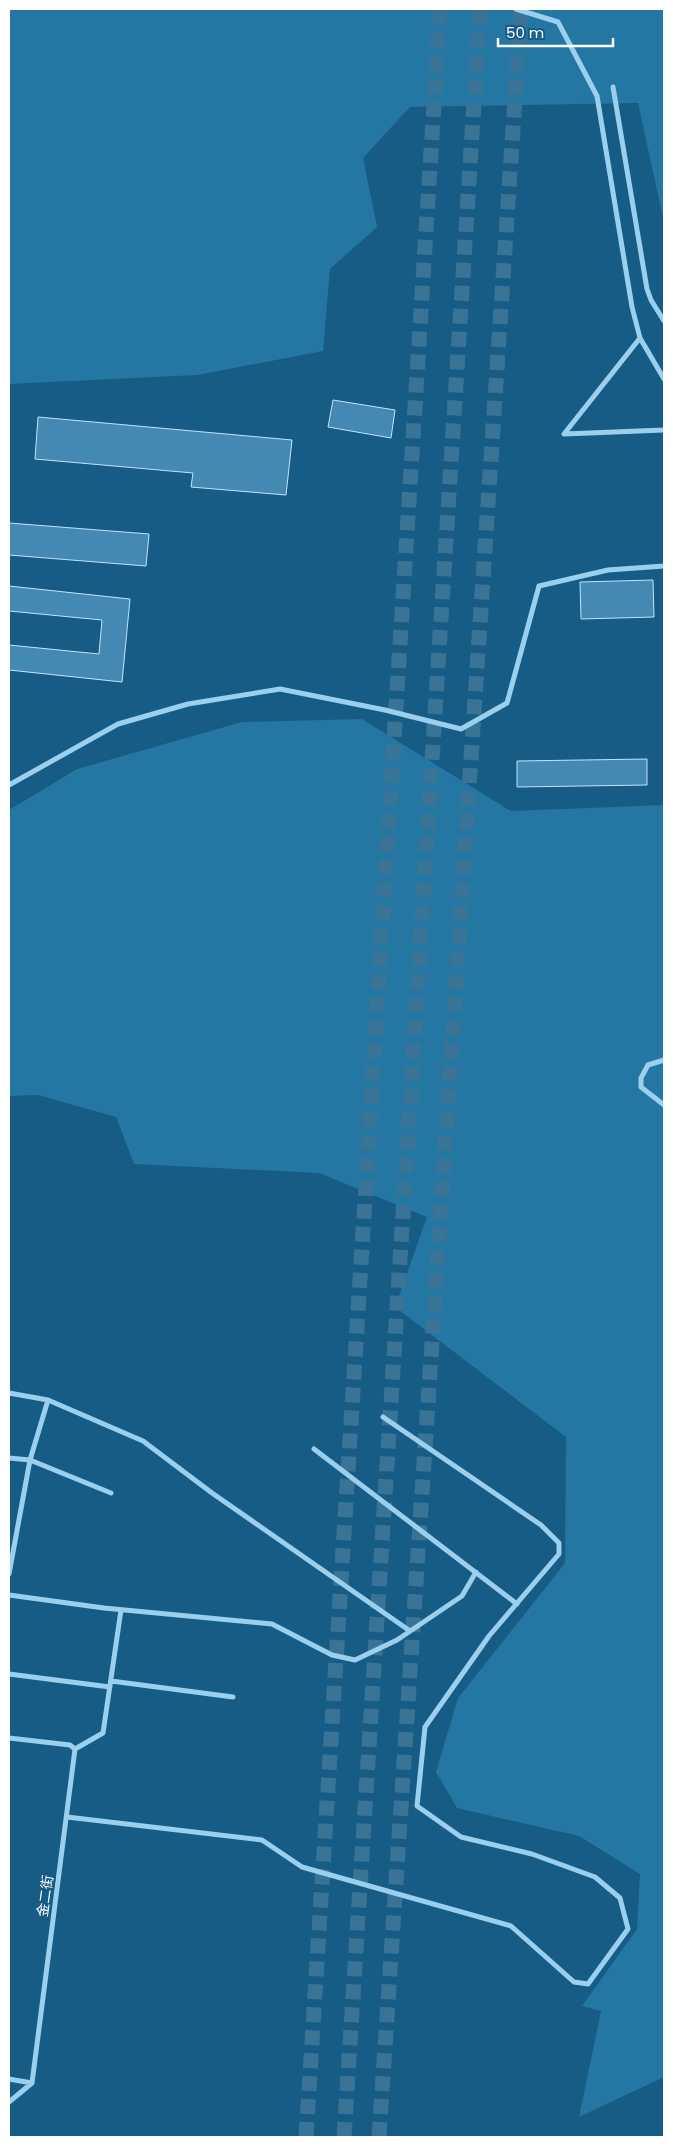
<svg xmlns="http://www.w3.org/2000/svg" width="673" height="2146" viewBox="0 0 673 2146" font-family="Poppins,'Noto Sans SC',sans-serif">
	<style>
		.green { fill: #2476a3 }
		.building { fill: #4389b1; stroke: #c0e6fa }
		.lines { fill: none; stroke-linecap: round; stroke-linejoin: round }
		.highway-tunnel { stroke: #397497; stroke-width: 15; stroke-dasharray: 15 8; stroke-linecap: butt }
		.street { stroke: #9ad0ee; stroke-width: 5 }
		.labels { text-anchor: middle; stroke-width: 4; stroke-linejoin: round; paint-order: stroke }
		.street-label { font-size: 14px; fill: #fff; stroke: #165c85 }
	</style>
	<rect width="100%" height="100%" fill="#165c85"/>
	<path class="green" d="M9 9H664V222L638 103 410 107 363 158 377 227 330 269 323 351 197 375 9 384Z
		M362 719 511 811 664 805V2077L579 2117 601 2011 582 2006 637 1929 640 1874 579 1836 457 1808 436 1772 458 1698 565 1563 566 1437 395 1307 427 1217 319 1173 134 1164 116 1117 38 1095 9 1096V810L77 769 242 722Z"/>
	<path class="building" d="M333 400 395 410 391 438 328 427Z
		M38 417 292 440 286 495 191 487 193 473 35 459Z
		M9 523 149 534 146 566 9 555Z
		M653 580 654 617 581 619 580 582Z
		M9 586 130 599 122 682 9 670V645L99 654 102 620 9 611Z
		M647 759V785L517 787V761Z"/>
	<g class="lines">
		<path class="highway-tunnel" d="M306 2137 440 9
			M344 2137 480 9
			M379 2137 521 9"/>
		<path class="street" d="M516 9 558 22 597 96 632 307 640 338 664 379
			M613 87 647 289 651 300 664 321
			M640 338 564 434 664 430
			M9 785 118 724 188 704 280 689 385 710 461 729 507 703 539 586 608 570 664 566
			M664 1060 648 1065 641 1078V1087L664 1105
			M9 1393 48 1400 143 1441 212 1493 410 1631
			M314 1449 517 1604
			M9 1458 30 1460 111 1493
			M9 1574 30 1460 48 1400
			M9 1595 104 1608 272 1624 332 1655 355 1660 397 1640 462 1596 476 1572
			M9 1674 110 1687
			M111 1681 233 1697
			M9 1738 70 1745 75 1749 32 2083 9 2102
			M75 1749 103 1733 121 1610
			M67 1817 262 1840 302 1867 511 1926 574 1982 588 1984 628 1929 620 1898 595 1877 532 1854 461 1837 417 1806 425 1727 489 1636 559 1554V1543L541 1525 383 1417
			M9 2079 32 2083"/>
	</g>
	<g class="labels">
		<g class="street-label">
			<text transform="translate(45 1896) rotate(-82)" y="5">金二街</text>
		</g>
	</g>
	<rect width="673" height="2146" fill="none" stroke="#ffffff" stroke-width="20"/>
	<path d="M498 38v8h115v-8" fill="none" stroke="#ffffff" stroke-width="2.5"/>
	<text x="506" y="38" font-size="15" fill="#ffffff" stroke="#165c85" stroke-width="4" paint-order="stroke">50 m</text>
</svg>
